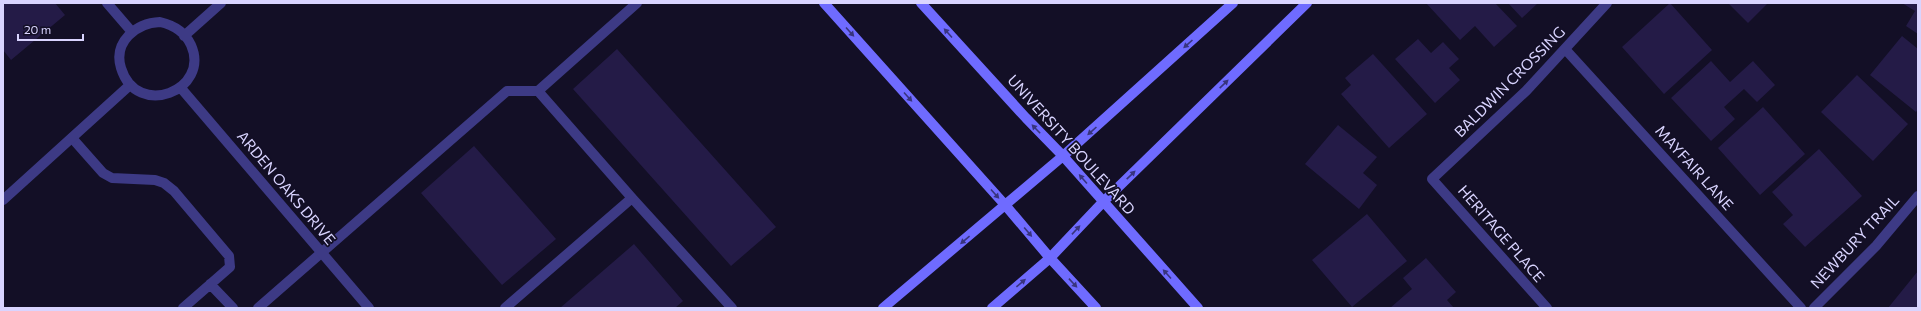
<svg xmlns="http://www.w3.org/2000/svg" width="1921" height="311" viewBox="0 0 1921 311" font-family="Commissioner,sans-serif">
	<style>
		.building { fill: #241b47 }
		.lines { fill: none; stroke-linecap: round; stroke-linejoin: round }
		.lane { stroke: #3d3a85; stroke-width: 10 }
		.street { stroke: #3d3a85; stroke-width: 10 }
		.secondary { stroke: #6f6bff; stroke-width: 10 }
		.oneway { fill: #38347d }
		.labels { text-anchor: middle; stroke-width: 3.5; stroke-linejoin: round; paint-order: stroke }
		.street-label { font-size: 15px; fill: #d9d4ff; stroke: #130f26 }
	</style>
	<rect width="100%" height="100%" fill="#130f26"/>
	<path class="building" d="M3 3H55L65 15 11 60 3 50Z
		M1426 3H1495L1517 26 1494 47 1475 26 1460 40Z
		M1508 3H1538L1522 18Z
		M1670 3 1712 50 1664 94 1622 47Z
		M1728 3H1768L1748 23Z
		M1902 3H1918V34L1906 26 1915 11Z
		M1902 36 1918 49V109L1916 112 1870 75Z
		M1418 39 1431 53 1443 42 1459 59 1449 68 1460 80 1435 103 1395 59Z
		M617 49 776 227 731 266 573 89Z
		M1373 54 1427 114 1389 148 1341 94 1351 85 1345 78Z
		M1711 61 1730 82 1753 61 1775 85 1757 102 1744 89 1724 107 1735 119 1711 141 1671 98Z
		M1857 75 1908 124 1873 161 1821 112Z
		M1763 107 1805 154 1760 195 1718 148Z
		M1338 125 1377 157 1363 173 1377 185 1359 209 1305 164Z
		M474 146 556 239 502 285 421 193Z
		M1819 149 1862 196 1805 247 1783 224 1793 215 1772 192Z
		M1367 214 1407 261 1352 307 1312 260Z
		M634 244 683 301 675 308H560Z
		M1426 258 1456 292 1447 300 1454 308H1390L1412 289 1403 278Z
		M1918 271V308H1888Z"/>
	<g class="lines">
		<path class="lane" d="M538 91 632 198
			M72 138 103 173 112 178 155 180 164 183 174 191 229 256 230 267 183 308
			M210 284 233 308
			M258 308 507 91H538L637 3
			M505 308 632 198 732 308"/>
		<path class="street" d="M107 3 132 32
			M160 22C173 25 185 32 191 45 211 90 137 120 121 68 113 42 136 23 160 22Z
			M184 36 221 3
			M1565 49 1801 308
			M180 87 369 308
			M3 200 130 85
			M1547 308 1432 179 1526 91 1607 3
			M1814 308 1876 246 1918 196"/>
		<path class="secondary" d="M824 3 1006 206 1050 258 1096 308
			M921 3 1026 118 1063 156 1198 308
			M883 308 1063 156 1233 3
			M992 308 1050 258 1103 202 1307 3"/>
	</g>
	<defs><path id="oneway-solid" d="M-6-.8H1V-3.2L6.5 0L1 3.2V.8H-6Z"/></defs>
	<g class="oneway">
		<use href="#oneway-solid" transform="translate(850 32) rotate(48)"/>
		<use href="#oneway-solid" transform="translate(948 33) rotate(-132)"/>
		<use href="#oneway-solid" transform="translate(1188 44) rotate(138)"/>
		<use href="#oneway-solid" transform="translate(1224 84) rotate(-44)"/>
		<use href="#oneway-solid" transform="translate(908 97) rotate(48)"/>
		<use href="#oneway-solid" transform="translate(1036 129) rotate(-134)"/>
		<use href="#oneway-solid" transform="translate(1092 131) rotate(138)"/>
		<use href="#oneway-solid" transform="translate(1131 175) rotate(-44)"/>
		<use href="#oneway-solid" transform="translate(1083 179) rotate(-131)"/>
		<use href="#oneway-solid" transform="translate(995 194) rotate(48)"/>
		<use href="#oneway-solid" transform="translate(1076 230) rotate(-47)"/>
		<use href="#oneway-solid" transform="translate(1028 232) rotate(50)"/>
		<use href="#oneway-solid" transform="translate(965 240) rotate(140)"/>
		<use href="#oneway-solid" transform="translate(1167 274) rotate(-132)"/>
		<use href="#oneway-solid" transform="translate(1021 283) rotate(-40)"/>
		<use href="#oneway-solid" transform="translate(1073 283) rotate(47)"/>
	</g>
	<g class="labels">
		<g class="street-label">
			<text transform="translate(1510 82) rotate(-45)" y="5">BALDWIN CROSSING</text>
			<text transform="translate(1071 145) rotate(48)" y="5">UNIVERSITY BOULEVARD</text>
			<text transform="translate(1694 168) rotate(48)" y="5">MAYFAIR LANE</text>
			<text transform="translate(286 188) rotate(50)" y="5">ARDEN OAKS DRIVE</text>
			<text transform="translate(1501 234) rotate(49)" y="5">HERITAGE PLACE</text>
			<text transform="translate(1855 242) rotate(-47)" y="5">NEWBURY TRAIL</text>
		</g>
	</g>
	<rect width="1921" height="311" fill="none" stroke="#d9d4ff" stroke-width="8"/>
	<path d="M18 34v6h65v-6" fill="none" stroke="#d9d4ff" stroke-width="2"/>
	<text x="24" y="34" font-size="12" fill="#d9d4ff" stroke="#130f26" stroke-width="3" paint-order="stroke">20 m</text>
</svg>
